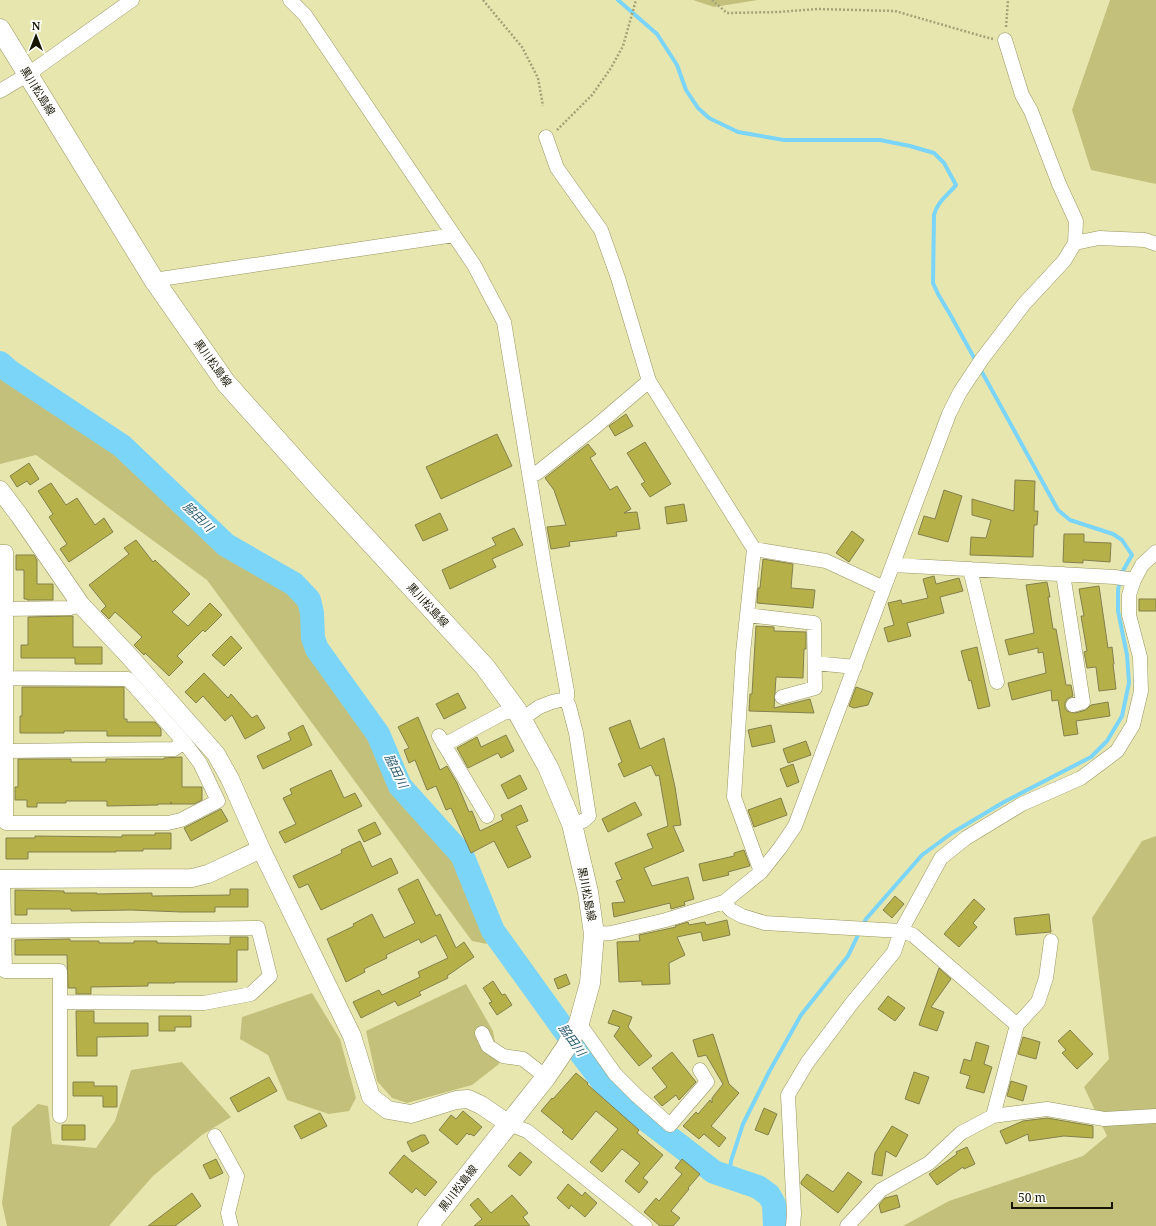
<svg xmlns="http://www.w3.org/2000/svg" width="1156" height="1226" viewBox="0 0 1156 1226" font-family="'Noto Serif','Noto Sans JP',serif">
	<style>
		.green { fill: #c3c07c }
		.lines { fill: none; stroke-linecap: round; stroke-linejoin: round }
		.stream { stroke: #7bd5f9; stroke-width: 4 }
		.river { stroke: #7bd5f9; stroke-width: 24 }
		.building { fill: #b6b049; stroke: #83804d }
		.minor-casing { stroke: #989662; stroke-width: 15 }
		.tertiary-casing { stroke: #989662; stroke-width: 19 }
		.secondary-casing { stroke: #989662; stroke-width: 21 }
		.path { stroke: #a4a277; stroke-width: 2.5; stroke-dasharray: 2 2; stroke-linecap: butt }
		.minor { stroke: #fff; stroke-width: 14 }
		.tertiary { stroke: #fff; stroke-width: 18 }
		.secondary { stroke: #fff; stroke-width: 20 }
		.labels { text-anchor: middle; stroke-width: 3.5; stroke-linejoin: round; paint-order: stroke }
		.street-label { font-size: 11px; fill: #181603; stroke: #fff }
		.water-label { font-size: 12px; font-style: italic; fill: #285a6d; stroke: #fff }
	</style>
	<rect width="100%" height="100%" fill="#e8e6af"/>
	<path class="green" d="M693 0H758L714 7Z
		M1110 0H1156V184L1091 170 1072 110Z
		M0 371 119 449 224 548 304 598 311 646 457 856 487 944 472 941 207 580 36 455 0 464Z
		M1156 836V1226H903L949 1201 1083 1156 1107 1136 1084 1087 1109 1059 1092 918 1142 841Z
		M466 984 493 1031 499 1064 472 1085 407 1103 392 1098 377 1081 366 1031Z
		M312 993 340 1039 356 1098 349 1111 329 1114 287 1100 268 1055 240 1039 242 1017Z
		M182 1062 231 1117 202 1135 153 1176 109 1226H7L2 1203 12 1127 38 1104 48 1106 52 1144 96 1148 115 1121 131 1070Z"/>
	<g class="lines">
		<path class="stream" d="M618 0 657 34 677 65 686 90 698 108 709 118 738 132 784 140H880L910 146 934 153 944 163 956 185C948 195 937 202 934 215L933 283 938 294 951 316 1058 510 1070 520 1113 534 1122 540 1132 555 1121 574 1118 590V611L1127 655 1129 683 1122 716 1107 741 1091 757 1004 802 952 833 922 855 866 919 863 925
			M729 1177 731 1161 743 1124 769 1072 801 1015 848 956 860 931"/>
		<path class="river" d="M0 363 9 371 122 446 226 545 294 584 309 600 312 613 313 638 317 649 378 734 400 786 462 855 493 931 583 1056 606 1086 631 1108 714 1172 758 1187 769 1195 774 1204 775 1226"/>
	</g>
	<path class="building" d="M626 414 633 426 615 436 609 426Z
		M497 434 512 466 441 499 426 467Z
		M645 442 671 484 650 497 641 484 645 482 627 453Z
		M588 444 596 454 590 458 610 490 617 486 631 509 624 513 637 512 640 529 616 532 617 536 569 542 570 546 551 549 547 527 566 525 554 490 545 478Z
		M29 463 39 479 30 485 27 481 17 487 10 476Z
		M1015 480 1035 481 1034 511H1038L1037 525H1034L1033 557 970 555 971 537 986 538 991 520 972 515V499L1014 511Z
		M51 483 66 505 77 498 95 525 104 518 113 532 69 562 60 549 67 544 49 517 53 514 38 491Z
		M944 490 962 496 948 542 918 534 924 516 935 519Z
		M684 504 687 521 667 524 665 507Z
		M440 513 448 530 423 541 415 525Z
		M514 528 523 545 492 559 496 567 450 589 442 570 496 545 492 538Z
		M852 531 864 540 849 562 836 553Z
		M1064 534H1084V542L1111 543 1110 562 1083 560V563L1063 562Z
		M136 540 153 562 155 560 190 594 172 612 188 626 210 603 222 615 205 632 203 630 177 656 183 662 169 676 145 653 144 655 134 645 142 637 123 619 115 612 109 619 101 611 106 606 89 585 129 554 124 548Z
		M16 555H34L37 560V584H53V600H27V599H24V570H16Z
		M763 559 793 564 791 588 815 590 813 608 757 603 758 588H760Z
		M934 576 936 584 959 578 963 591 940 597 944 613 907 623 911 636 888 642 884 628 894 625 888 603 901 600 902 604 928 598 923 579Z
		M1047 582 1050 597H1048L1053 629H1056L1066 685H1071L1073 696 1067 699 1065 703V708L1067 711 1075 713 1086 710 1091 705 1108 702 1110 716 1076 721 1078 734 1064 736 1058 700 1052 701 1051 690 1012 700 1008 683 1046 673 1043 652 1038 653V648L1009 655 1005 640 1034 633 1026 585Z
		M1099 586 1108 648 1112 647 1114 664H1113L1116 689 1099 691 1096 667 1087 668 1084 652 1087 651 1081 616H1084L1079 589Z
		M1139 599H1156V611H1139Z
		M70 616H73V647H102V664H75V658H21V645H28V617Z
		M756 626 774 627V631L806 632V649H804L803 678 776 677 774 708 810 699 814 713 749 711 750 694H752Z
		M231 636 242 648 224 666 212 655Z
		M977 647 990 706 978 709 971 680 969 681 961 651Z
		M204 673 228 698 231 694 252 718 257 715 265 728 245 739 232 715 225 721 203 696 196 703 185 692Z
		M22 687H124V719H127V722H155L161 729V736H107V731H64V733H20V716H22Z
		M856 687 873 693 868 705 854 708 849 706Z
		M458 693 466 708 444 719 436 704Z
		M418 717 440 770 447 766 457 783 469 812 472 811 480 831 503 820 501 815 521 805 528 821 516 826 531 857 508 868 494 841 471 853 451 808 446 810 436 786 427 790 415 760 409 763 404 750 409 748 398 727Z
		M630 720 640 749 664 738 675 787 681 825 673 826 684 851 644 868 652 886 688 877 694 899 684 902 685 905 671 909 670 903 614 917 612 903 625 902 616 881 622 879 615 863 653 848 647 834 668 826 659 775 656 776 651 765 624 777 618 764 622 762 609 728Z
		M303 725 312 745 263 769 257 756 291 740 288 733Z
		M771 725 775 742 752 747 748 730Z
		M506 735 514 751 501 758 498 753 468 768 457 748 477 737 481 747Z
		M806 741 811 755 788 763 783 749Z
		M182 757V787H202V800L194 804H171V802V804H158V805L107 806V801H66V803H37V807H27V800H15V787H18V759H71V762H106V759H164V758Z
		M793 764 799 782 787 787 780 769Z
		M331 770 344 798 355 793 362 806 285 843 279 832 296 824 283 798 292 794 290 789Z
		M520 775 527 789 508 799 501 785Z
		M781 798 787 815 754 827 748 810Z
		M635 802 642 815 608 832 602 819Z
		M221 809 228 821 191 841 184 828Z
		M375 822 381 834 364 842 358 830Z
		M155 833H171V849H143V851H116V852H28V859H6V838H35V836L122 837V835H155Z
		M360 841 372 867 391 858 398 873 321 910 308 884 299 888 293 876 342 853 341 850Z
		M744 850 750 866 728 872 729 875 703 881 699 864 734 856V853Z
		M418 879 436 916 440 914 456 948 464 942 474 957 447 976 448 978 419 992 421 995 398 1006 395 1001 361 1018 353 1002 379 990 382 995 420 977 418 972 448 958 436 935 421 943 419 939 386 955 387 958 364 969 365 972 346 982 327 939 354 926 353 924 372 914 384 938 415 923 398 889Z
		M230 889H248V907H215V912H181L131 910 71 911V909H27V915H15V890L64 891V893H97V894L152 893V896L230 895Z
		M895 896 904 904 892 918 883 910Z
		M974 899 985 909 973 923 977 927 959 947 944 934Z
		M1049 914 1051 932 1016 935 1014 918Z
		M727 920 730 935 703 941 701 932 677 937 685 955 669 963 670 984 642 985V981L619 982 617 942 640 941 639 935 676 927 675 926 688 922 689 925 705 922 706 925Z
		M230 937H248V950H237V982H175V983H148V986L91 987V994H76V988H68L67 955H15V940L70 939V941H99V943H134V941H157V943L230 944Z
		M939 968 951 979 931 1007 944 1012 937 1031 919 1025Z
		M566 974 570 984 558 989 554 979Z
		M493 981 502 995 505 994 512 1005 497 1015 489 1003 492 1002 483 988Z
		M888 996 905 1008 895 1021 878 1009Z
		M613 1010 632 1017 628 1027 652 1056 639 1066 614 1036 620 1027 608 1023Z
		M76 1011H94V1023H148V1036L97 1037V1056H77Z
		M159 1016H191V1027H175V1031H159Z
		M1070 1030 1093 1054 1077 1069 1062 1053 1066 1050 1058 1041Z
		M713 1034 729 1084 739 1093 711 1126 726 1138 719 1147 704 1134 699 1139 683 1126 696 1112 698 1114 710 1100 712 1103V1098L723 1084 706 1055 698 1057 693 1040Z
		M1023 1037 1040 1042 1036 1059 1018 1054Z
		M976 1042 989 1046 984 1064 992 1067 984 1093 966 1088 970 1076 960 1073 964 1059 971 1061Z
		M672 1052 696 1082 679 1100 676 1095 662 1106 654 1097 667 1087 652 1068Z
		M914 1072 929 1077 919 1104 905 1099Z
		M576 1073 588 1083 587 1084 639 1130 637 1133 663 1155 643 1178 648 1182 639 1193 625 1181 640 1163 622 1149 602 1172 590 1162 618 1129 596 1111 572 1140 562 1132 564 1130 541 1111 552 1098 553 1099Z
		M269 1077 277 1091 238 1112 230 1098Z
		M1011 1081 1027 1086 1023 1101 1007 1096Z
		M73 1082H94V1086H117V1107H103V1096H73Z
		M764 1108 777 1114 768 1135 755 1130Z
		M463 1111 482 1127 474 1136 470 1134 469 1135 467 1133 457 1145 439 1130 451 1115 456 1119Z
		M320 1113 327 1126 301 1139 294 1126Z
		M1047 1118 1093 1126V1138L1064 1136 1029 1141 1028 1134 1006 1144 1000 1131 1023 1121Z
		M62 1125H85V1140H62Z
		M892 1126 908 1135 896 1157 886 1151 882 1176 872 1174 875 1153Z
		M421 1135H425L429 1143 412 1152 407 1142Z
		M967 1147 975 1164 964 1169 963 1167 937 1185 929 1174 957 1154 956 1152Z
		M520 1152 532 1162 520 1176 508 1166Z
		M404 1155 437 1182 425 1196 416 1188 412 1193 389 1173Z
		M216 1159 223 1173 210 1179 203 1165Z
		M682 1159 700 1174 688 1188 689 1189 671 1211 680 1218 673 1226H660L644 1212 656 1198 659 1201 682 1174 675 1168Z
		M848 1172 862 1182 838 1213 801 1184V1182L807 1174 833 1192Z
		M568 1184 582 1196 585 1192 597 1203 585 1217 571 1205 569 1209 557 1198Z
		M192 1193 201 1206 175 1226H148Z
		M512 1195 528 1213 523 1217 530 1226H474L482 1219 470 1205 478 1198 491 1213Z
		M897 1195 900 1207 881 1213 879 1205 885 1198Z"/>
	<g class="lines">
		<defs>
			<path id="minor" d="M290 0 305 15 474 265 504 322 545 570 567 691V697L565 699 552 702 539 707 522 719
				M0 91 27 75 132 0
				M1075 243 1099 238 1145 240 1156 244
				M154 280 454 235
				M649 381 754 549 743 653 734 797 761 872
				M530 476 537 473 595 427 649 381 618 278 601 230 557 168 546 137
				M754 549 826 561 884 588
				M0 552H6C6 642 6 733 6 823H168L181 820 218 801 200 763 184 742 174 749 6 751
				M893 565 1115 577 1134 580
				M970 569 997 682
				M1063 574 1083 702 1073 705
				M6 609 70 608 81 605
				M747 615 814 623 815 688 782 697
				M815 663 855 667
				M6 678 128 679 184 742
				M565 699 569 706 576 733 589 816 583 821 572 824
				M439 736 487 816
				M444 745 503 713 517 711
				M3 879 5 971H60V1116
				M724 902 731 910 742 916 765 923 901 931 913 935 1017 1025
				M4 931 258 928 270 976 251 994 204 1003 60 1002
				M594 934 611 933 666 920 724 902 761 872 780 848 795 826 949 414 960 392 982 359 1024 304 1064 261 1075 243 1076 221 1059 184 1031 111 1022 95 1005 40
				M579 1023 615 1074 636 1095 670 1125 707 1082 700 1070
				M482 1033 488 1046 503 1056 523 1059 546 1077
				M993 1116 1017 1025 1038 1002 1046 978 1051 941
				M509 1124 527 1131 645 1226
				M215 1136 237 1176 228 1213 231 1226
				M793 1226 794 1214 788 1095 807 1063 852 1003 894 952 901 931 941 858 966 838 1022 804 1081 778 1117 751 1133 725 1141 691 1140 657 1129 615V595L1134 580 1142 565 1156 552
				M847 1226 881 1190 929 1163 961 1133 993 1116 1047 1109 1104 1119 1156 1116"/>
			<path id="tertiary" d="M0 490 19 515 81 605 129 656 216 754 230 779 261 849 352 1036 371 1097 388 1110 411 1114 456 1100 468 1099 481 1105 509 1124
				M0 879 192 878 208 874 261 849"/>
			<path id="secondary" d="M0 29 154 280 226 383 321 489 485 667 517 711 548 767 572 824 588 892 594 934 590 983 579 1023 567 1046 546 1077 428 1226"/>
		</defs>
		<use href="#minor" class="minor-casing"/>
		<use href="#tertiary" class="tertiary-casing"/>
		<use href="#secondary" class="secondary-casing"/>
		<path class="path" d="M483 0 522 47 538 78 543 106
			M712 0 727 13 778 12 818 9 895 11 985 37 993 39
			M1006 27 1008 0
			M557 130 592 95 611 68 623 46 636 0"/>
		<use href="#minor" class="minor"/>
		<use href="#tertiary" class="tertiary"/>
		<use href="#secondary" class="secondary"/>
	</g>
	<g class="labels">
		<g class="street-label">
			<text transform="translate(38 91) rotate(58)" y="4">黒川松島線</text>
			<text transform="translate(213 363) rotate(54)" y="4">黒川松島線</text>
			<text transform="translate(428 605) rotate(47)" y="4">黒川松島線</text>
			<text transform="translate(587 894) rotate(79)" y="4">黒川松島線</text>
			<text transform="translate(458 1188) rotate(-52)" y="4">黒川松島線</text>
		</g>
		<g class="water-label">
			<text transform="translate(198 517) rotate(44)" y="4">脇田川</text>
			<text transform="translate(396 771) rotate(64)" y="4">脇田川</text>
			<text transform="translate(572 1040) rotate(54)" y="4">脇田川</text>
		</g>
	</g>
	<g transform="translate(36 36)" stroke="#ffffff" stroke-width="3" paint-order="stroke">
	<path d="M0-3L7 15L0 10L-7 15Z" fill="#181603"/>
	<text y="-6" font-size="11" font-weight="bold" text-anchor="middle" fill="#181603">N</text>
	</g>
	<path d="M1012 1202v6h100v-6" fill="none" stroke="#181603" stroke-width="2"/>
	<text x="1018" y="1202" font-size="12" fill="#181603" stroke="#ffffff" stroke-width="3" paint-order="stroke">50 m</text>
</svg>
